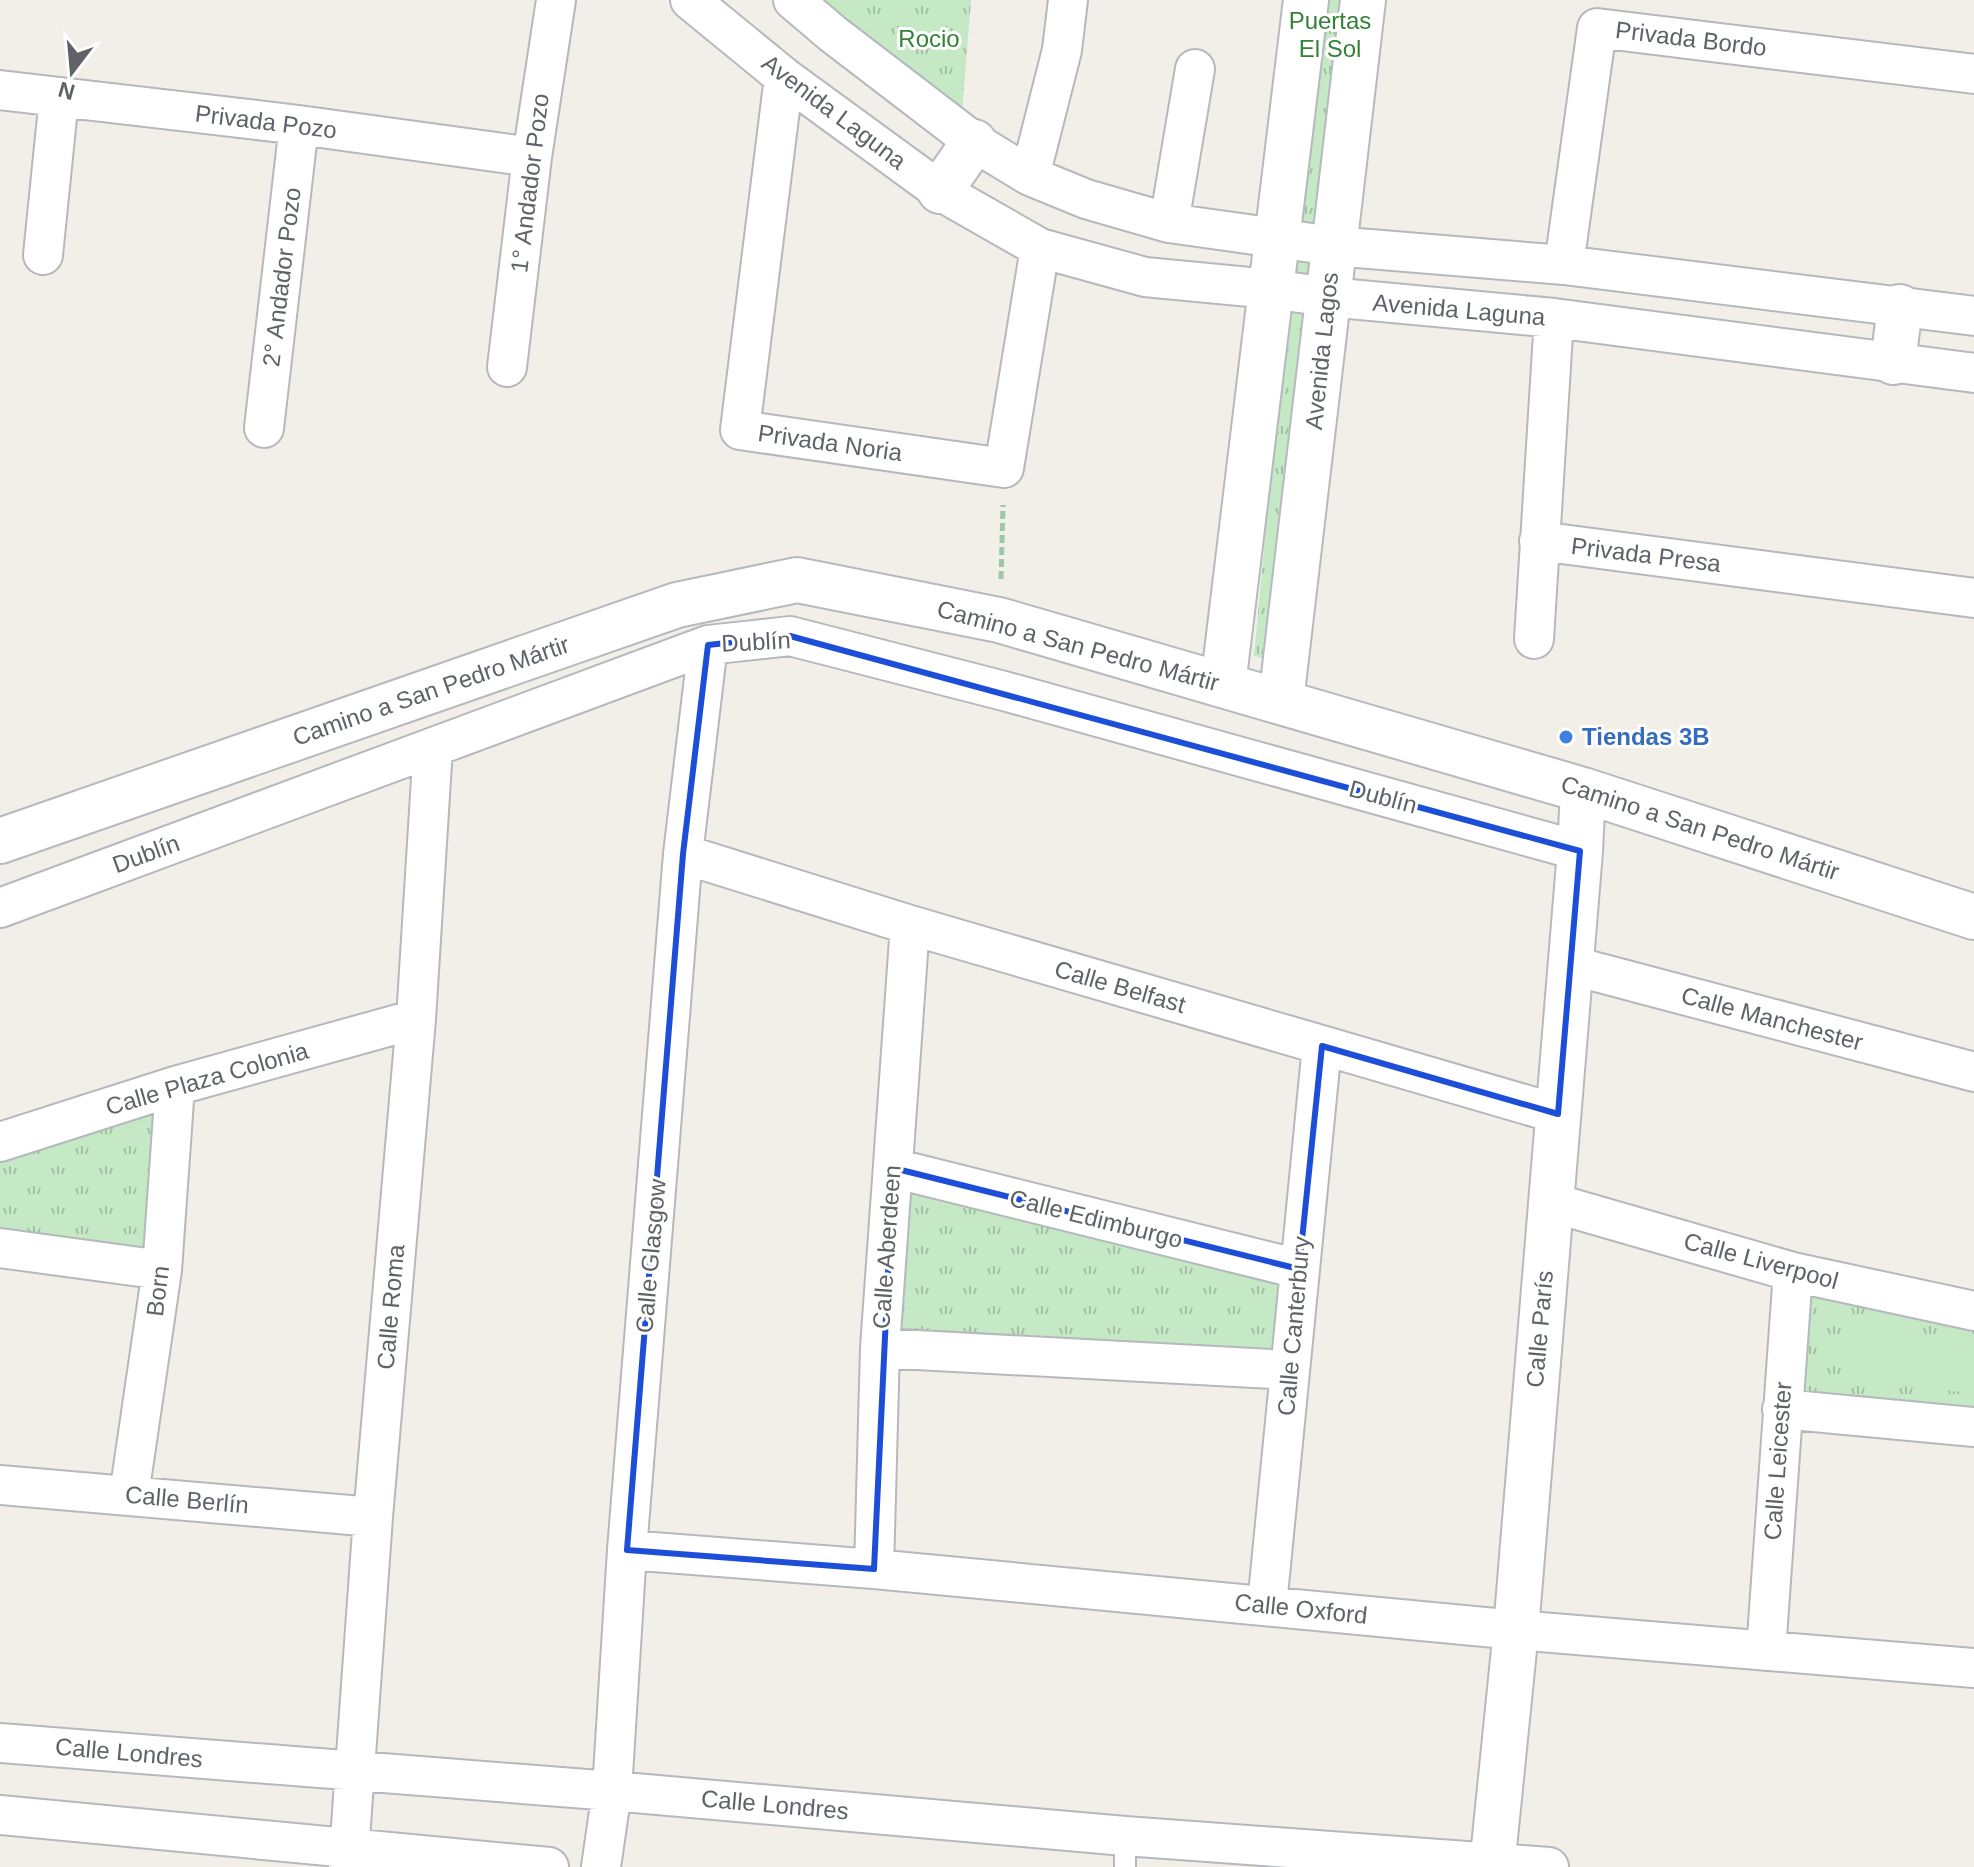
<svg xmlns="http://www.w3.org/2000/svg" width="1974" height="1867" viewBox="0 0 1974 1867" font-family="Helvetica,sans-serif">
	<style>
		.grass { fill: url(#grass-tufts) }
		.garden { fill: #c5e8c5 }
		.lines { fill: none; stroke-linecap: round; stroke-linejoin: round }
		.lane-casing { stroke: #b5b8bc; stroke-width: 24 }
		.street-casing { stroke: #b5b8bc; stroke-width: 42 }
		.secondary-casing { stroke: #b6babf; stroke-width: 48 }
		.path { stroke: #9cc7a9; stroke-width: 5; stroke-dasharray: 8 4; stroke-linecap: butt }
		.lane { stroke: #fff; stroke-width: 20 }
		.street { stroke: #fff; stroke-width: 38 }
		.secondary { stroke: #fff; stroke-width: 44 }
		.marked { fill: none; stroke: #1d4ed8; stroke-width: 6; stroke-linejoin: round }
		.shop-dot { fill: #3f7fe0; stroke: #fff; stroke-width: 3 }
		.labels { text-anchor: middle; stroke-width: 6; stroke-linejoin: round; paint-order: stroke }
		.park-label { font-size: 24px; fill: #348238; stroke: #fff }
		.street-label { font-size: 24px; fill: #5f6368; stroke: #fff }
		.shop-label { font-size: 24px; font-weight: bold; fill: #366cbe; stroke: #fff; text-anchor: start }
	</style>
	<defs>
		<pattern id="grass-tufts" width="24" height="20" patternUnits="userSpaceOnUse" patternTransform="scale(2)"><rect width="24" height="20" fill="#c5e8c5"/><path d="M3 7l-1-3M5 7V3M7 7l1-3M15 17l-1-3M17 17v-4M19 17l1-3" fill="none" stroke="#a3c0a4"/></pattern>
	</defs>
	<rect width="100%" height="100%" fill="#f1efe8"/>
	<path class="grass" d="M817 0H971L962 113Z
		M1306 0H1362L1270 660 1254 656 1297 195Z
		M175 1086 162 1270 0 1248V1142Z
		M900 1176 1290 1275 1282 1358 886 1339Z
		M1793 1272 1974 1311V1427L1782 1409Z"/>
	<path class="garden" d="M1871 1323 1974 1350V1393L1865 1383 1845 1372C1837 1343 1847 1335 1871 1323Z"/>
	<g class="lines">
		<defs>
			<path id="lane" d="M1125 1836V1867"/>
			<path id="street" d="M690 0 784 77 940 191 1040 248 1145 277 1271 289 1328 297 1554 318 1974 373
				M793 0 833 34 974 142 1030 176 1086 199 1169 223 1333 246 1564 265 1974 316
				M784 77 740 430 1004 468 1040 248
				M0 90 299 125 532 157
				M1030 176 1062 50 1068 0
				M1169 223 1195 69
				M43 255 59 98
				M1564 265 1597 28 1974 74
				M507 367 532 157 556 0
				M264 428 299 125
				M1539 541 1974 598
				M1534 639 1554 318
				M683 854 910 925 1558 1114
				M0 908 708 645 790 636 1004 691 1580 851
				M1570 965 1974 1072
				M0 1142 175 1086 416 1019
				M893 1168 1299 1269
				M1550 1202 1793 1272 1974 1311
				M0 1248 162 1270
				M880 1348 1290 1370
				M1782 1409 1974 1427
				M0 1485 373 1517
				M129 1495 162 1270 175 1086
				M627 1550 874 1569 1516 1630 1974 1668
				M874 1569 880 1348 910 925
				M1267 1605 1322 1046
				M1766 1651 1793 1272
				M0 1743 612 1791 1125 1836 1549 1867
				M0 1815 549 1867
				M348 1867 373 1517 416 1019 433 747
				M601 1867 612 1791 627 1550 683 854 708 645"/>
			<path id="secondary" d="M940 191 974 142
				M1893 362 1900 307
				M1223 685 1306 0
				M1281 701 1363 0
				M0 841 677 605 797 580 999 620 1583 790 1974 917
				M1492 1867 1516 1630 1580 851 1583 790"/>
		</defs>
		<use href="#lane" class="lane-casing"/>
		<use href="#street" class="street-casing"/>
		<use href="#secondary" class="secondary-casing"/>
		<path class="path" d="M1001 579 1003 505"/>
		<use href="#lane" class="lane"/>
		<use href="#street" class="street"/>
		<use href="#secondary" class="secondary"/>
	</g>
	<path class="marked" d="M790 636 1580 851 1558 1114 1322 1046 1299 1269 893 1168 874 1569 627 1550 683 854 708 645Z"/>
	<circle class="shop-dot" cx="1566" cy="737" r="8"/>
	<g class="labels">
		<g class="park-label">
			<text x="1330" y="29">Puertas<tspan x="1330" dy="28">El Sol</tspan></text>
			<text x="929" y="47">Rocio</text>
		</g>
		<g class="street-label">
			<text transform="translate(1691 39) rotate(7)" y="8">Privada Bordo</text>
			<text transform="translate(834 112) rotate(37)" y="8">Avenida Laguna</text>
			<text transform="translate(266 122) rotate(7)" y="8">Privada Pozo</text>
			<text transform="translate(530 183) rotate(-83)" y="8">1° Andador Pozo</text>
			<text transform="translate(282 277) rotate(-83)" y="8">2° Andador Pozo</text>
			<text transform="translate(1459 310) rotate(5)" y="8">Avenida Laguna</text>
			<text transform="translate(1322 351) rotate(-84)" y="8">Avenida Lagos</text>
			<text transform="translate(830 443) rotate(8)" y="8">Privada Noria</text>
			<text transform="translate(1646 555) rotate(7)" y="8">Privada Presa</text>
			<text transform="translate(756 642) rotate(-3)" y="8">Dublín</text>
			<text transform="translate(1078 646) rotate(15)" y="8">Camino a San Pedro Mártir</text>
			<text transform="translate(431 691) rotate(-19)" y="8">Camino a San Pedro Mártir</text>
			<text transform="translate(1383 797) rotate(15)" y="8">Dublín</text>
			<text transform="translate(1700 828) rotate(18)" y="8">Camino a San Pedro Mártir</text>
			<text transform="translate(146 854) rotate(-20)" y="8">Dublín</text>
			<text transform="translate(1120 987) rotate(16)" y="8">Calle Belfast</text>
			<text transform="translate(1772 1019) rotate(15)" y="8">Calle Manchester</text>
			<text transform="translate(207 1079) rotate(-16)" y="8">Calle Plaza Colonia</text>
			<text transform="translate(1096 1219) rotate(14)" y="8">Calle Edimburgo</text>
			<text transform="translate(887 1247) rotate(-86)" y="8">Calle Aberdeen</text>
			<text transform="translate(651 1256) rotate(-85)" y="8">Calle Glasgow</text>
			<text transform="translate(1761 1261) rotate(15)" y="8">Calle Liverpool</text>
			<text transform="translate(158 1291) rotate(-83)" y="8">Born</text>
			<text transform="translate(391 1307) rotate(-85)" y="8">Calle Roma</text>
			<text transform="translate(1294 1326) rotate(-85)" y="8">Calle Canterbury</text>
			<text transform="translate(1540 1329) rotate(-85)" y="8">Calle París</text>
			<text transform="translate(1778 1461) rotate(-86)" y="8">Calle Leicester</text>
			<text transform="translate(187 1500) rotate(5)" y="8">Calle Berlín</text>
			<text transform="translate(1301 1609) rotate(6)" y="8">Calle Oxford</text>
			<text transform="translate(129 1753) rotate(5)" y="8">Calle Londres</text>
			<text transform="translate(775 1805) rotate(5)" y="8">Calle Londres</text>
		</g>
		<g class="shop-label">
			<text x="1582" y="745">Tiendas 3B</text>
		</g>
	</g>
	<g transform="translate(72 72) rotate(196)" stroke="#ffffff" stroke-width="6" paint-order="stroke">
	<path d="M0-6L14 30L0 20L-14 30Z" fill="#5f6368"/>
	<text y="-12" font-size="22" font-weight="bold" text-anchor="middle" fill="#5f6368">N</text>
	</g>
</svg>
